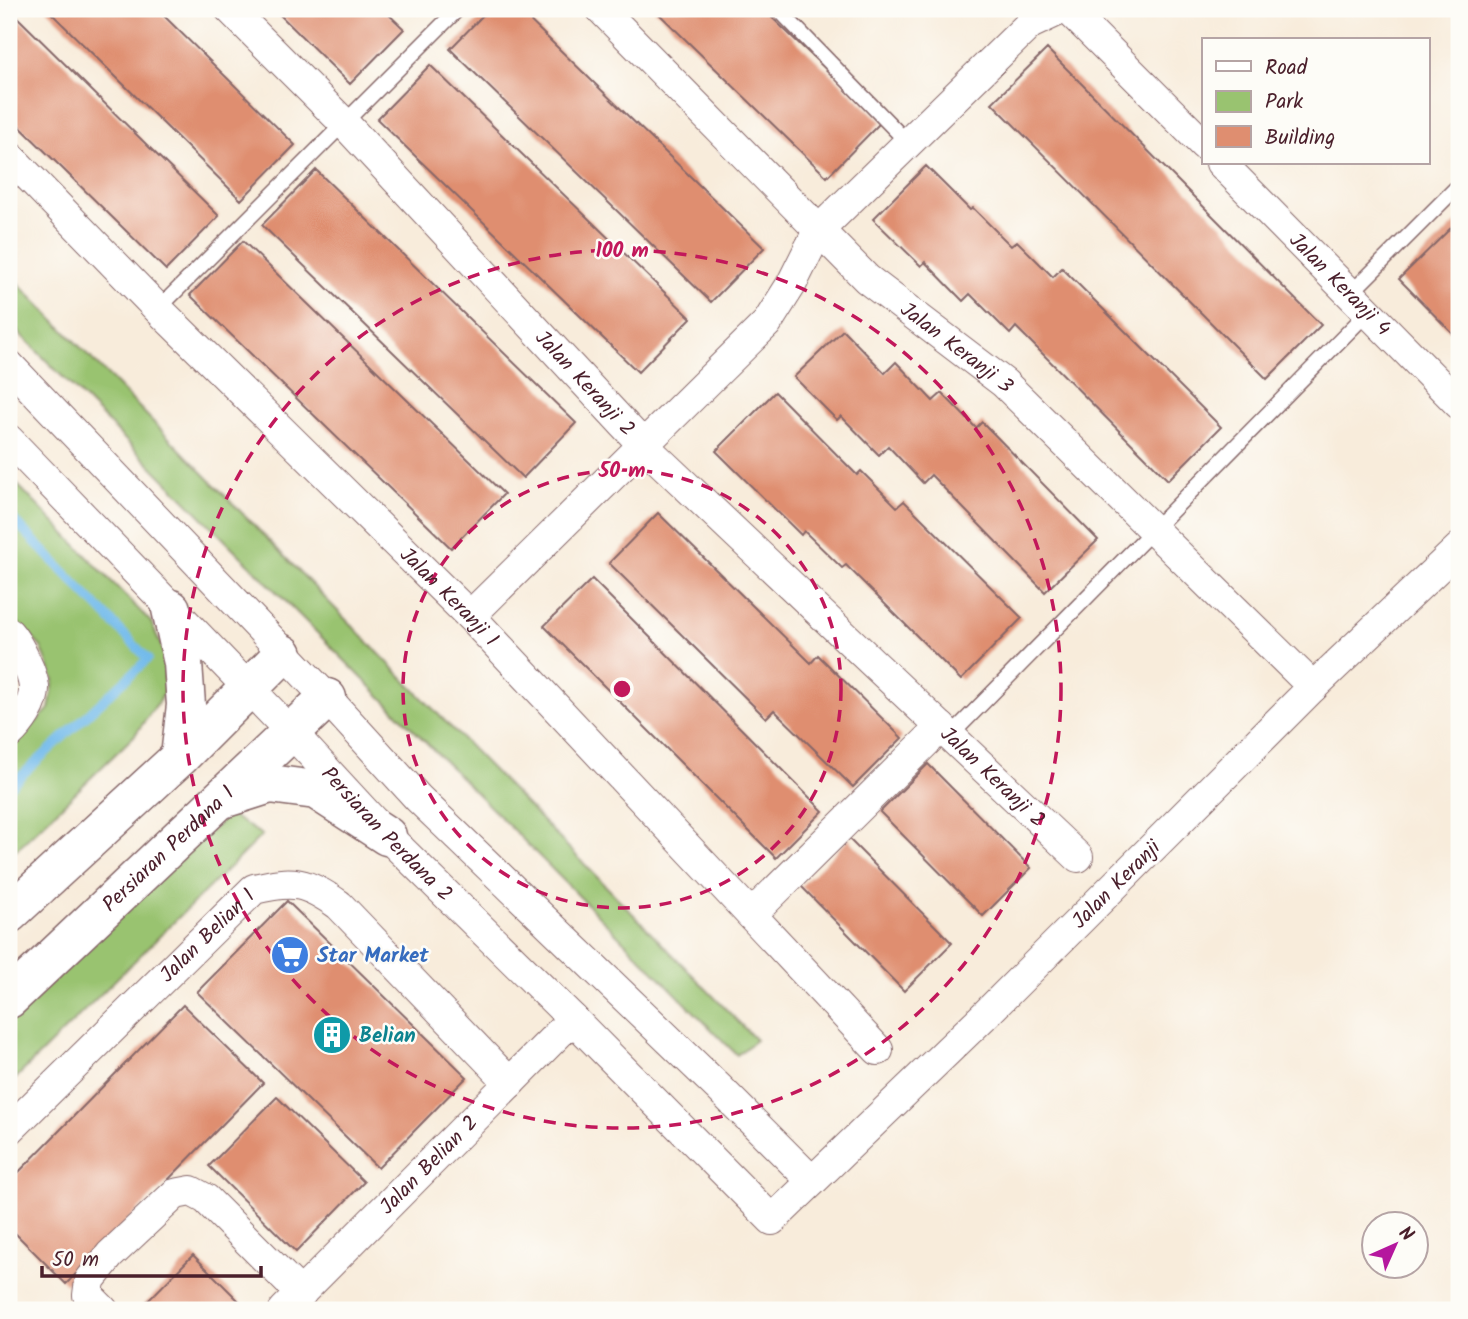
<svg xmlns="http://www.w3.org/2000/svg" width="1468" height="1319" viewBox="0 0 1468 1319" font-family="Kalam,sans-serif">
	<style>
		.green { fill: #99c370; stroke: #72714e; stroke-width: 2 }
		.lines { fill: none; stroke-linecap: round; stroke-linejoin: round }
		.stream { stroke: #73bbeb; stroke-width: 9 }
		.building { fill: #df8e70 }
		.lane-casing { stroke: #876769; stroke-width: 17 }
		.street-casing { stroke: #876769; stroke-width: 32 }
		.secondary-casing { stroke: #876769; stroke-width: 41 }
		.lane { stroke: #fff; stroke-width: 14 }
		.street { stroke: #fff; stroke-width: 30 }
		.secondary { stroke: #fff; stroke-width: 38 }
		.ring { fill: none; stroke: #c2185b; stroke-width: 3.5; stroke-dasharray: 12 9 }
		.labels { text-anchor: middle; stroke-width: 5; stroke-linejoin: round; paint-order: stroke }
		.street-label { font-size: 21px; fill: #4a1f2b; stroke: #fdfcf7 }
		.shop-label { font-size: 21px; font-weight: bold; fill: #366cbe; stroke: #fdfcf7; text-anchor: start }
		.culture-label { font-size: 21px; font-weight: bold; fill: #0d838f; stroke: #fdfcf7; text-anchor: start }
		.centre { fill: #c2185b; stroke: #fdfcf7; stroke-width: 3.5 }
		.ring-label { font-size: 21px; text-anchor: middle; font-weight: bold; fill: #c2185b; stroke: #fdfcf7; stroke-width: 5; stroke-linejoin: round; paint-order: stroke }
	</style>
	<rect width="100%" height="100%" fill="#fdfcf7"/>
	<filter id="ink" filterUnits="userSpaceOnUse"><feTurbulence type="fractalNoise" baseFrequency=".0143" numOctaves="2"/><feDisplacementMap in="SourceGraphic" scale="14" xChannelSelector="R" yChannelSelector="G"/><feConvolveMatrix kernelMatrix="1 2 1 2 8 2 1 2 1" color-interpolation-filters="sRGB"/></filter>
	<filter id="wash" filterUnits="userSpaceOnUse"><feTurbulence type="fractalNoise" baseFrequency=".00686" numOctaves="4" result="noise"/><feDisplacementMap in="SourceGraphic" scale="28" xChannelSelector="R" yChannelSelector="G"/><feGaussianBlur stdDeviation="1.57" result="paint"/><feColorMatrix in="noise" values="0 0 0 0 0 0 0 0 0 0 0 0 0 0 0 0 0 1.4 0 .05"/><feComposite in="paint" operator="in"/></filter>
	<g filter="url(#wash)">
		<rect width="100%" height="100%" fill="#f8ecdb"/>
		<path class="green" d="M9 274 756 1040 737 1055 9 323Z
			M9 476 151 622 165 655 164 694 134 736 9 857V749L49 709 54 680 41 647 9 613Z
			M229 814 262 835 9 1085V1021Z"/>
		<g class="lines">
			<path class="stream" d="M9 515 148 659 9 787"/>
		</g>
		<g id="blocks">
			<path class="building" d="M9 9 219 216 166 270 9 116Z
				M47 9H157L295 145 241 200Z
				M274 9H383L404 29 350 84Z
				M489 9H518L764 248 711 302 450 49Z
				M654 9H763L881 122 827 177Z
				M1047 49 1321 325 1267 379 992 103Z
				M430 65 691 318 638 372 377 119Z
				M926 166 970 210 973 208 1011 246 1017 241 1053 277 1062 268 1221 427 1168 480 1016 327 1010 334 970 294 963 301 925 262 921 266 873 219Z
				M316 170 576 423 523 478 262 225Z
				M1459 220V340L1399 279Z
				M243 241 504 494 451 548 190 295Z
				M843 330 885 373 896 362 933 401 942 393 976 428 982 422 1098 540 1045 592 931 475 923 483 888 446 879 455 841 416 837 420 794 377Z
				M775 392 857 475 861 471 897 507 904 501 1022 618 961 680 846 565 842 568 804 531 801 535 716 451Z
				M658 513 811 663 818 655 902 738 853 787 774 710 766 718 609 563Z
				M592 579 823 811 776 858 544 626Z
				M928 764 1031 868 983 916 880 812Z
				M849 839 952 943 904 991 801 886Z
				M287 901 467 1077 378 1168 197 992Z
				M183 1005 263 1083 66 1284 9 1227V1182Z
				M277 1097 364 1182 296 1252 209 1166Z
				M193 1255 240 1302 231 1310H139Z"/>
		</g>
	</g>
	<g filter="url(#ink)">
		<use href="#blocks" fill-opacity="0" stroke="#876769" stroke-width="2"/>
		<g class="lines">
			<defs>
				<path id="lane" d="M778 9 909 144
					M1351 293 1459 185
					M158 309 458 9
					M950 736 1369 311"/>
				<g id="street">
					<path id="s1" d="M230 9 344 123 644 446 1078 857"/>
					<path id="s2" d="M601 9 867 279 1004 383 1313 687"/>
					<path d="M1068 9 1204 145"/>
					<path id="s3" d="M9 156 158 309 470 616 878 1050"/>
					<path id="s4" d="M1221 163 1459 404"/>
					<path d="M9 365 327 698 418 798 718 1087 812 1181"/>
					<path id="s5" d="M9 440 292 733 387 836 573 1019 772 1220 986 1014 1313 687 1459 548"/>
					<path d="M470 616 767 323 791 285 818 231 1030 24 1062 9"/>
					<path d="M9 633C18 643 33 674 34 687 35 704 20 724 9 734"/>
					<path d="M752 914 941 727"/>
					<path id="s6" d="M9 1130 254 889C294 879 306 882 339 905L510 1083"/>
					<path d="M103 1310 88 1295 90 1280 110 1255 175 1194 191 1191 206 1199 301 1294"/>
					<path id="s7" d="M284 1310 573 1019"/>
				</g>
				<g id="secondary">
					<path d="M171 609 183 663 186 705 180 757"/>
					<path d="M226 798 270 784 316 790 387 836"/>
					<path d="M9 914 180 757 283 654"/>
					<path id="s8" d="M9 999 327 698"/>
				</g>
			</defs>
			<use href="#lane" class="lane-casing"/>
			<use href="#street" class="street-casing"/>
			<use href="#secondary" class="secondary-casing"/>
			<use href="#lane" class="lane"/>
			<use href="#street" class="street"/>
			<use href="#secondary" class="secondary"/>
		</g>
	</g>
	<g class="ring">
		<circle cx="622" cy="689" r="219"/>
		<circle cx="622" cy="689" r="439"/>
	</g>
	<defs>
		<symbol id="supermarket-disc" viewBox="-11 -11 22 22"><circle r="9.5" fill="#3f7fe0" stroke="#fdfcf7"/><path d="M-6-5.5h2.5l.6 2H6L4.5 2H-2.5L-4.4-4H-6ZM-1.5 3.2a1.3 1.3 0 1 0 .1 0ZM3 3.2a1.3 1.3 0 1 0 .1 0Z" fill="#fff"/></symbol>
		<symbol id="building-disc" viewBox="-11 -11 22 22"><circle r="9.5" fill="#0f9aa8" stroke="#fdfcf7"/><path d="M-4-6H4V6H1V3H-1V6H-4ZM-2.5-4.3h1.7v1.8h-1.7ZM.8-4.3h1.7v1.8H.8ZM-2.5-1h1.7V.8h-1.7ZM.8-1h1.7V.8H.8Z" fill="#fff"/></symbol>
	</defs>
	<g fill-rule="evenodd">
		<use href="#supermarket-disc" x="268" y="933" width="44" height="44"/>
		<use href="#building-disc" x="310" y="1013" width="44" height="44"/>
	</g>
	<g class="labels">
		<g class="street-label">
			<text dy="7" stroke="none"><textPath href="#s4" startOffset="170">Jalan Keranji 4</textPath></text>
			<text dy="7" stroke="none"><textPath href="#s2" startOffset="492">Jalan Keranji 3</textPath></text>
			<text dy="7" stroke="none"><textPath href="#s1" startOffset="516">Jalan Keranji 2</textPath></text>
			<text dy="7" stroke="none"><textPath href="#s3" startOffset="623">Jalan Keranji 1</textPath></text>
			<text dy="7" stroke="none"><textPath href="#s1" startOffset="1083">Jalan Keranji 2</textPath></text>
			<text dy="7" stroke="none"><textPath href="#s5" startOffset="546">Persiaran Perdana 2</textPath></text>
			<text dy="7" stroke="none"><textPath href="#s8" startOffset="219">Persiaran Perdana 1</textPath></text>
			<text dy="7" stroke="none"><textPath href="#s5" startOffset="1572">Jalan Keranji</textPath></text>
			<text dy="7" stroke="none"><textPath href="#s6" startOffset="278">Jalan Belian 1</textPath></text>
			<text dy="7" stroke="none"><textPath href="#s7" startOffset="205">Jalan Belian 2</textPath></text>
		</g>
		<g class="shop-label">
			<text x="317" y="962">Star Market</text>
		</g>
		<g class="culture-label">
			<text x="359" y="1042">Belian</text>
		</g>
	</g>
	<circle cx="622" cy="689" r="10" class="centre"/>
	<g class="ring-label">
		<text x="622" y="257">100 m</text>
		<text x="622" y="477">50 m</text>
	</g>
	<rect width="1468" height="1319" fill="none" stroke="#fdfcf7" stroke-width="35"/>
	<rect x="1202" y="38" width="228" height="126" fill="#fdfcf7" stroke="#b5a4a5" stroke-width="2"/>
	<rect x="1216" y="61" width="35" height="10" fill="#ffffff" stroke="#b5a4a5" stroke-width="2"/>
	<text x="1265" y="74" font-size="21" fill="#4a1f2b">Road</text>
	<rect x="1216" y="91" width="35" height="21" fill="#99c370" stroke="#b5a4a5" stroke-width="2"/>
	<text x="1265" y="108" font-size="21" fill="#4a1f2b">Park</text>
	<rect x="1216" y="126" width="35" height="21" fill="#df8e70" stroke="#b5a4a5" stroke-width="2"/>
	<text x="1265" y="144" font-size="21" fill="#4a1f2b">Building</text>
	<g transform="translate(1395 1245) rotate(45)"><circle r="33" fill="#fdfcf7" stroke="#b5a4a5" stroke-width="2"/>
	<path d="M0-5L12 26L0 18L-12 26Z" fill="#b5179e"/>
	<text y="-10" font-size="19" font-weight="bold" text-anchor="middle" fill="#4a1f2b">N</text>
	</g>
	<path d="M42 1266v10h219v-10" fill="none" stroke="#4a1f2b" stroke-width="3.5"/>
	<text x="52" y="1266" font-size="21" fill="#4a1f2b" stroke="#fdfcf7" stroke-width="5" paint-order="stroke">50 m</text>
</svg>
